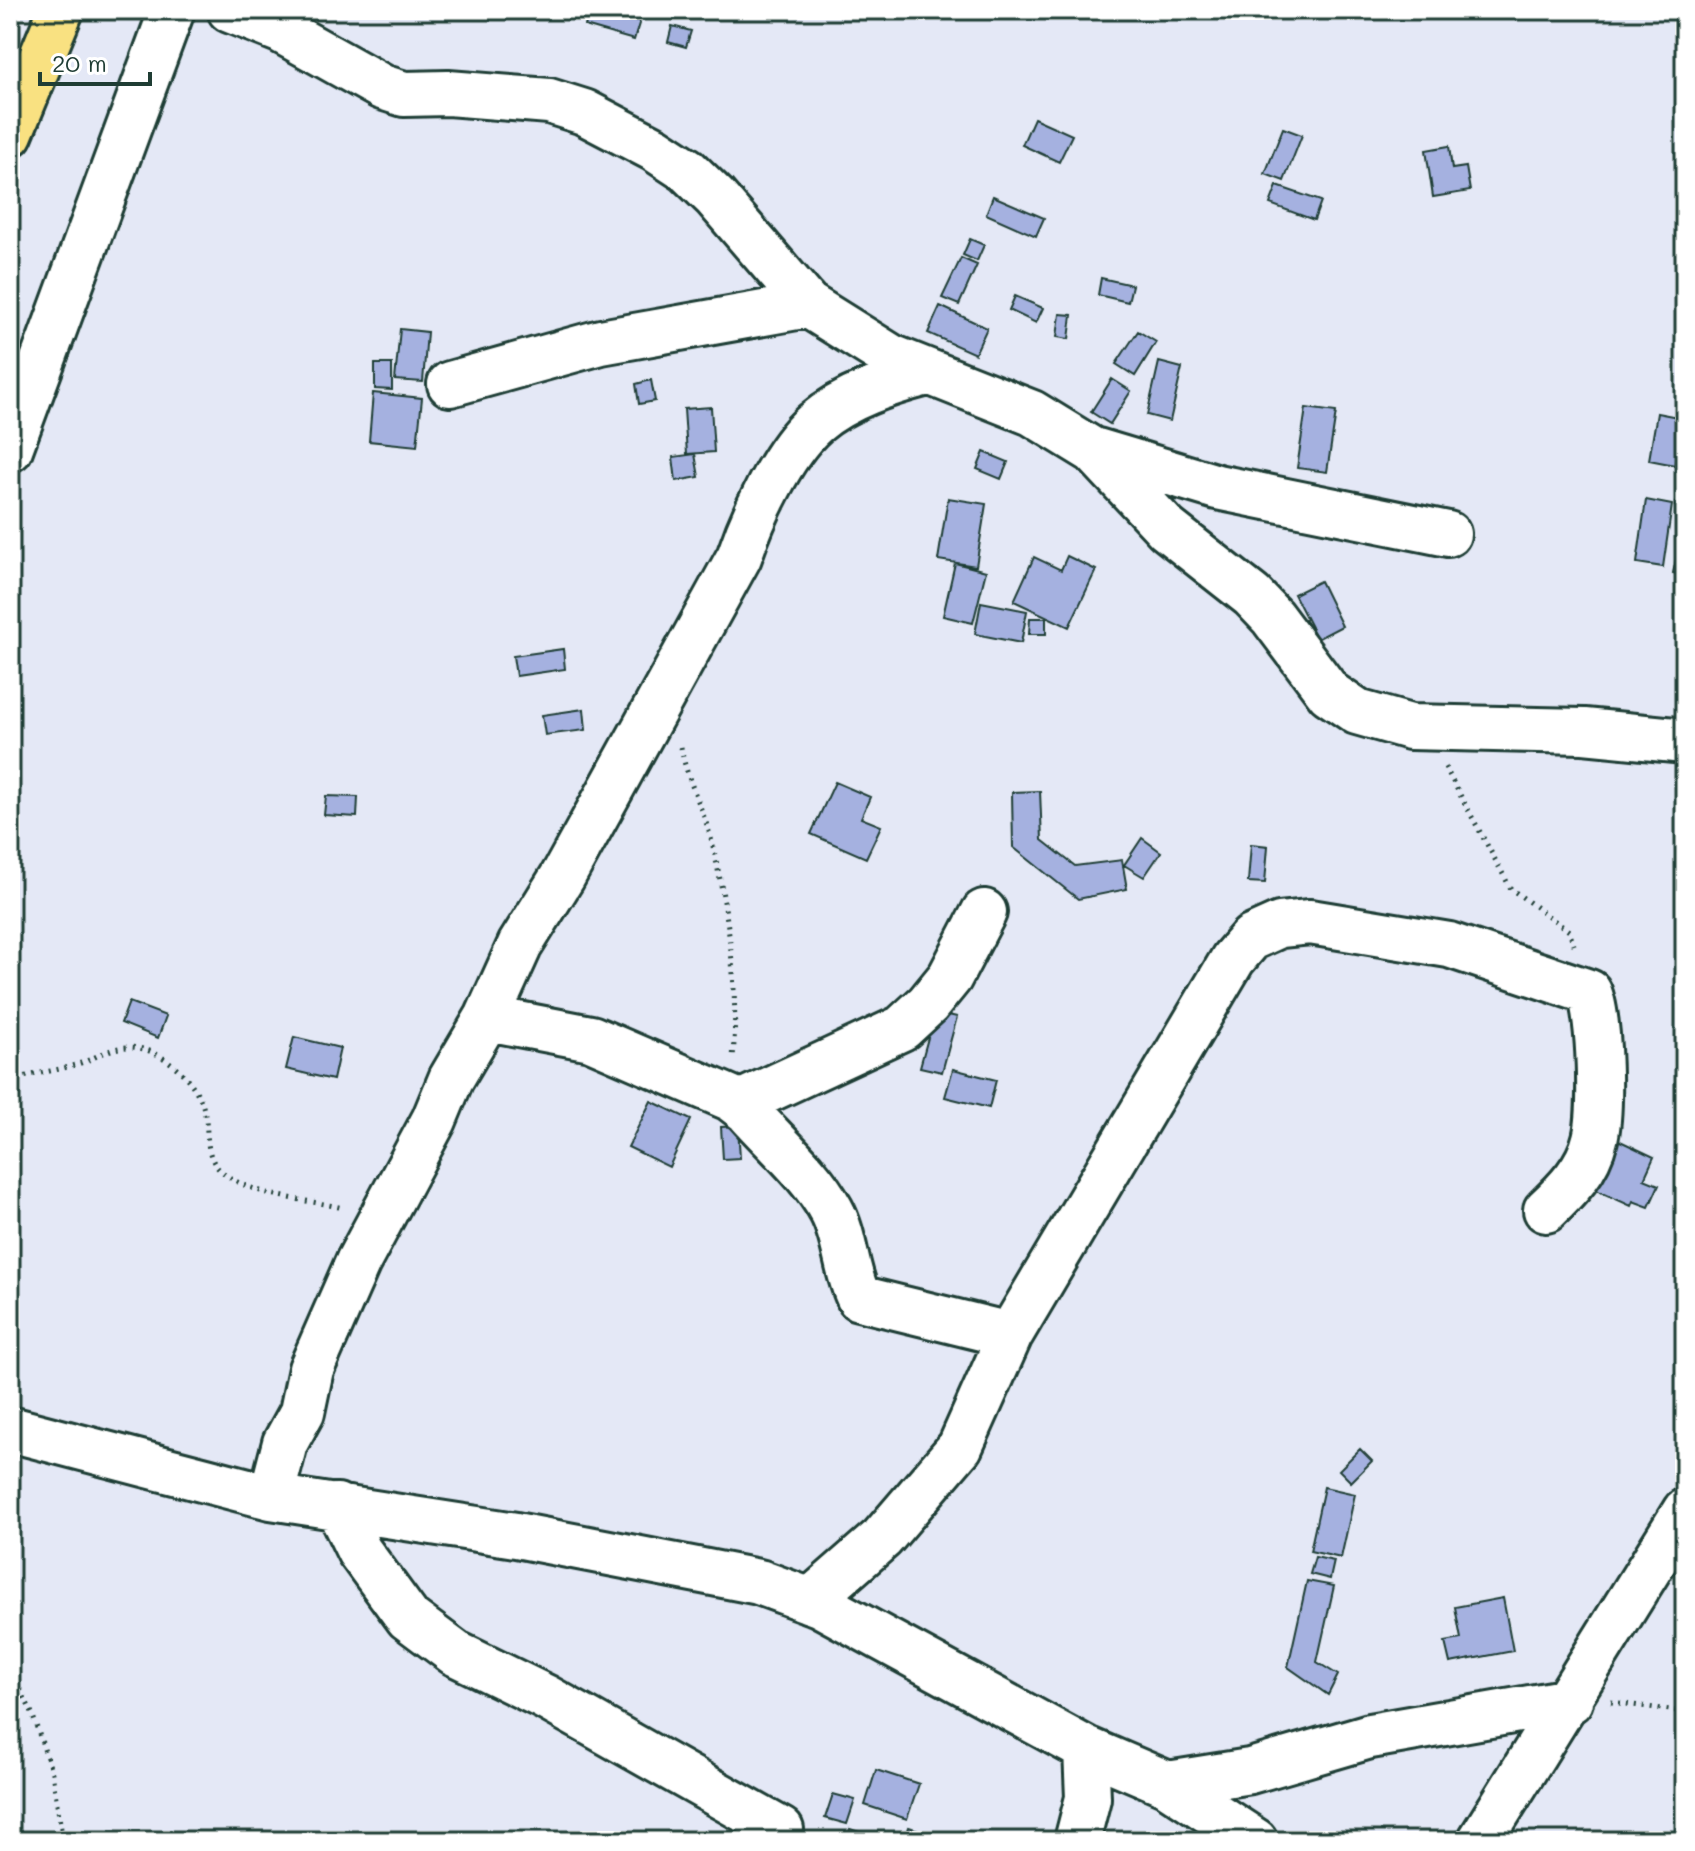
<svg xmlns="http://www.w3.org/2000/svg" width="1695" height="1851" viewBox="0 0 1695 1851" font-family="Mali,sans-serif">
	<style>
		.building { fill: #a5b1e0; stroke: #1f3d34; stroke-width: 2 }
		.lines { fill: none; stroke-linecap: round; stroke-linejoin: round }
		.street-casing { stroke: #1f3d34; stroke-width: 50 }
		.primary-casing { stroke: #1f3d34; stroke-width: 50 }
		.path { stroke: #1f3d34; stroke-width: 5; stroke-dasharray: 2 6; stroke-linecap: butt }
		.street { stroke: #fff; stroke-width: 44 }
		.primary { stroke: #f9e181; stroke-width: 44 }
	</style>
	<rect width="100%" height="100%" fill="#e4e8f6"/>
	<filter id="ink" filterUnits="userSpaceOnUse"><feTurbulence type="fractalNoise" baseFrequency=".0125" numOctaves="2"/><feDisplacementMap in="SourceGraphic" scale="16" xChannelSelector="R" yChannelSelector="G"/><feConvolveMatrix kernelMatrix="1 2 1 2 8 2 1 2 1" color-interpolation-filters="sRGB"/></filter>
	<g filter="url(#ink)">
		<path class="building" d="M590 10H618L641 17 634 40 585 26Z
			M672 26 691 31 686 47 668 42Z
			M1034 118 1072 135 1059 162 1022 145Z
			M1283 128 1302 135 1284 181 1265 174Z
			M1449 146 1452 169 1466 167 1470 191 1433 197 1426 150Z
			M1277 186 1321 201 1314 220 1270 204Z
			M993 196 1044 218 1036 236 986 214Z
			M970 239 984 245 977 261 963 255Z
			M961 258 977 265 959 305 942 298Z
			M1101 278 1132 285 1128 302 1098 295Z
			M1015 296 1043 308 1036 323 1009 310Z
			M940 306 987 328 975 354 928 333Z
			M1060 314 1072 315 1069 339 1057 337Z
			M400 329 427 332 423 382 395 380Z
			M1138 331 1156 342 1135 376 1116 364Z
			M1159 362 1182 368 1170 421 1147 415Z
			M375 364H392V390L375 389Z
			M1112 379 1131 391 1110 424 1091 412Z
			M651 380 655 401 639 404 636 384Z
			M373 393 422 398 417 446 369 441Z
			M711 407 714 452 687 454 684 409Z
			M1306 408 1336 412 1327 472 1297 468Z
			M1657 413 1683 418 1675 465 1649 460Z
			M984 452 1008 462 1001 479 977 469Z
			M695 454 699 477 676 481 673 457Z
			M1679 484 1685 485V508L1675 506Z
			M948 498 986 504 976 566 938 560Z
			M1646 500 1672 505 1663 567 1637 563Z
			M1067 556 1096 570 1069 627 1014 601 1034 557 1061 570Z
			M1677 556 1685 558V576L1673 573Z
			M955 563 986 571 973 623 943 616Z
			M1320 581 1342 626 1317 639 1294 594Z
			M981 602 1027 611 1021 643 975 634Z
			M1030 618H1046V634H1029Z
			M563 649 565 669 516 676 513 656Z
			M584 709 586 730 545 735 542 715Z
			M835 782 870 797 861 818 881 826 866 858 811 834Z
			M1040 791 1042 840 1075 866 1122 860 1127 889 1078 899 1013 847 1012 792Z
			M326 796 358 797 357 817 324 815Z
			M1142 838 1161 852 1144 877 1124 865Z
			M1251 844 1268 846 1265 883 1248 882Z
			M129 1002 166 1016 158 1038 121 1023Z
			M935 1012 957 1017 942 1072 920 1067Z
			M294 1037 340 1048 333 1080 286 1069Z
			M953 1069 996 1080 989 1108 945 1097Z
			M651 1101 691 1120 669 1167 628 1147Z
			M738 1126 740 1158 723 1159 721 1127Z
			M1618 1140 1654 1157 1644 1179 1659 1185 1649 1207 1633 1201 1631 1206 1596 1190Z
			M1360 1449 1372 1461 1351 1482 1339 1470Z
			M1324 1487 1355 1494 1341 1558 1310 1551Z
			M1315 1557 1334 1561 1330 1579 1310 1574Z
			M1307 1581 1334 1586 1317 1662 1338 1675 1328 1695 1288 1667Z
			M1503 1598 1513 1651 1450 1663 1445 1642 1461 1639 1455 1607Z
			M876 1770 919 1784 907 1819 865 1805Z
			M833 1794 855 1800 847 1824 825 1818Z
			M909 1827 937 1836 935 1841H904Z
			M850 1829 887 1841H846Z"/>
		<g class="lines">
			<defs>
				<path id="street" d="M230 10 280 30 382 87 404 94 448 93 549 101 584 112 655 149 687 170 715 197 808 305 891 357 1032 413 1094 451 1167 529 1252 596 1272 617 1329 693 1357 712 1410 727 1584 731 1685 741
					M450 384 601 342 808 305
					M10 449 172 10
					M1097 451 1217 487 1448 534
					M487 1018 591 1038 730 1098 747 1111C774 1142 811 1173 831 1210 846 1237 845 1270 859 1298L1010 1335
					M738 1104 902 1028 928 1004 950 977 984 912
					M10 1429 271 1497 516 1535 759 1582 819 1604 1086 1749 1168 1784 1255 1841
					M271 1497 285 1443 302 1412 311 1369 358 1262 434 1120 451 1079 487 1018 520 945 563 876 739 557C753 516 781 453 815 423 845 397 889 383 927 373
					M337 1506 359 1551 408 1618 455 1653 545 1697 781 1830
					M810 1601 882 1538 960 1447 1010 1335 1233 959 1251 938 1280 925 1310 922 1449 945 1589 992C1600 1017 1602 1112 1595 1139 1588 1169 1567 1190 1546 1210
					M1168 1784 1250 1771 1370 1736 1570 1701
					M1077 1841 1088 1798 1086 1749
					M1480 1841 1685 1511"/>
				<path id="primary" d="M10 134 61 10"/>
			</defs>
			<use href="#street" class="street-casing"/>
			<use href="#primary" class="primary-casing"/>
			<path class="path" d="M681 747C686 779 704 810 712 842 728 912 739 986 733 1058
				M1445 767 1511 889 1569 931 1574 945
				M10 1081C33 1073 58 1071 81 1063 98 1057 108 1048 127 1047 161 1046 199 1081 205 1114 209 1134 204 1156 221 1171 251 1197 306 1199 343 1208
				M10 1668 32 1713 52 1773 63 1841
				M1611 1702 1685 1712"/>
			<use href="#street" class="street"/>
			<use href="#primary" class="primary"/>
		</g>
	</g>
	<rect width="1695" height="1851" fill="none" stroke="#fff" stroke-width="40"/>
	<rect x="20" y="20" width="1655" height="1811" fill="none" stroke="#1f3d34" stroke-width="3" filter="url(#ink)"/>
	<path d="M40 72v12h110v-12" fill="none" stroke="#1f3d34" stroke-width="4"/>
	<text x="52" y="72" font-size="24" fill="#1f3d34" stroke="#ffffff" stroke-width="6" paint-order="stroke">20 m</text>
</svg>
